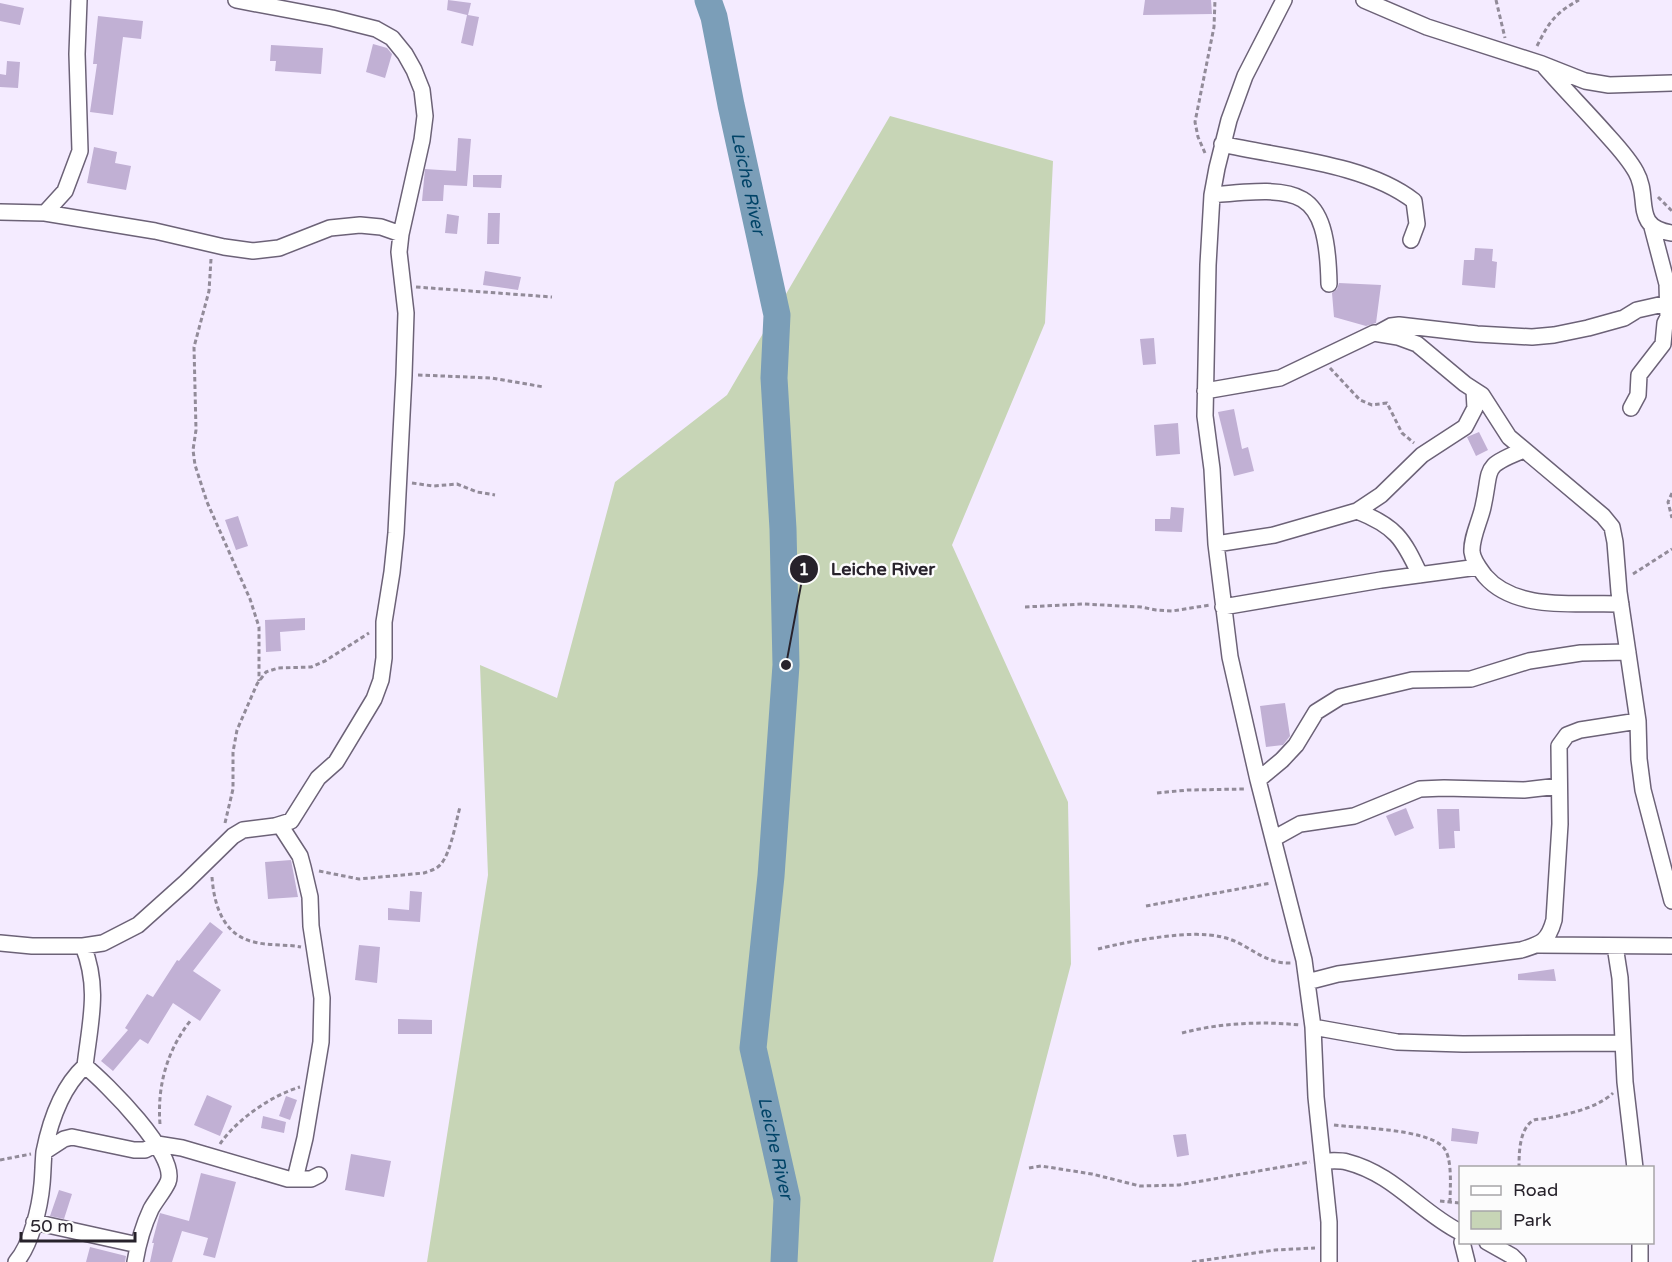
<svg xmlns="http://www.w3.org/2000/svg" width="1672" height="1262" viewBox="0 0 1672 1262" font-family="'Varela Round',sans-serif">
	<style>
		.green { fill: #c7d5b6 }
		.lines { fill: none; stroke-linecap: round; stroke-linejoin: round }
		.river { stroke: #7b9eb8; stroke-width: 27 }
		.building { fill: #c1b0d4 }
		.minor-casing { stroke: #6c6277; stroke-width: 18 }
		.path { stroke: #928b99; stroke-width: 3; stroke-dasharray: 4.5 3; stroke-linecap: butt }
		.minor { stroke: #fff; stroke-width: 15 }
		.labels { text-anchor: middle; stroke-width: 5; stroke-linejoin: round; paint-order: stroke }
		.water-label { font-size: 18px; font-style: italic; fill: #004367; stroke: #fcfcfc }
		.leader { fill: none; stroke: #27222b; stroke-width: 2 }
		.callout-dot { fill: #27222b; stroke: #fcfcfc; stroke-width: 2 }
		.mark-label { font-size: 18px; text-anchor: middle; font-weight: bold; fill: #fff }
		.callout-label { font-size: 18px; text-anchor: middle; font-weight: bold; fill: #27222b; stroke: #fcfcfc; stroke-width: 5; stroke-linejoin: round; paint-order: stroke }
	</style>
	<rect width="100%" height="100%" fill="#f4ebff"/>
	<path class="green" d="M890 116 1053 161 1045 323 952 545 1068 802 1071 964 993 1262H427L488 875 480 665 557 698 615 482 727 395Z"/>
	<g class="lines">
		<path class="river" id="s1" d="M708 0 714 17 731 105 777 315 774 378 783 529 786 665 771 876 753 1048 787 1199 784 1262"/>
	</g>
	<path class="building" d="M448 0 471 3 468 15 479 17 473 46 461 43 467 15 447 10Z
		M1145 0H1211L1212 14 1143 15Z
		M0 3 24 8 20 25 0 21Z
		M98 16 143 21 141 39 123 37 113 115 90 112 97 64H93Z
		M373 44 387 48 392 54 385 78 366 72Z
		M271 45 323 48 321 74 275 71 276 61H270Z
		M7 61 20 62 18 88 0 87V74L6 75Z
		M458 138 471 139 467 186 444 185 443 201H422L425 169 456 171Z
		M94 147 117 152 115 163 131 166 126 190 87 183Z
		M473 175H502L501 188 473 187Z
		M488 213H500L499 244H487Z
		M447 214 459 216 457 234 445 233Z
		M1475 248 1493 249 1492 261 1497 262 1495 288 1462 285 1464 260H1474Z
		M485 271 521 277 518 290 483 285Z
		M1339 283 1381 285 1376 323 1366 326 1334 317 1332 293 1337 289Z
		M1154 338 1156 364 1143 365 1140 339Z
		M1234 409 1242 449 1248 447 1254 471 1234 476 1218 412Z
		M1178 423 1180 454 1156 456 1154 425Z
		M1479 432 1488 450 1476 456 1467 437Z
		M1171 507 1184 508 1182 532 1155 531V519H1170Z
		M238 516 248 546 236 550 225 520Z
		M305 618V630L280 632 281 651 266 652 265 620Z
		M1285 703 1290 736 1283 745 1266 747 1260 706Z
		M1406 808 1414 828 1395 836 1386 816Z
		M1437 809H1459L1460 831H1454L1455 848 1439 849Z
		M291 860 298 897 268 899 265 862Z
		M410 891 422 892 420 922 388 920V908L409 910Z
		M210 922 223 932 193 971 221 990 200 1021 173 1003 148 1044 140 1039 113 1071 101 1061 128 1030 125 1028 147 994 153 997 177 960 179 961Z
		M359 945 380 947 377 983 355 980Z
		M1554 969 1556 981 1518 980V974Z
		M398 1019 432 1020V1034H398Z
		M207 1095 232 1106 220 1136 194 1125Z
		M286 1096 297 1100 290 1120 279 1116Z
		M263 1116 286 1122 284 1133 261 1128Z
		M1452 1128 1479 1132 1477 1144 1451 1141Z
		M1186 1134 1189 1155 1177 1157 1173 1135Z
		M351 1154 391 1161 384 1197 345 1190Z
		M201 1173 236 1182 215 1258 203 1255 208 1238 182 1231 172 1262H150L154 1243H152L160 1213 189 1221Z
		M59 1190 72 1194 64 1219 50 1216Z
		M90 1247 126 1256 125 1262H86Z"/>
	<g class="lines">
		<defs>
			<path id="minor" d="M1284 0 1245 76 1229 120 1217 168 1212 195 1208 265 1205 416 1212 469 1216 544 1230 657 1258 780 1304 960 1313 1027 1316 1097 1329 1222V1262
				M1364 0 1427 27 1542 64 1585 81 1609 85 1672 83
				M1545 67C1565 90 1587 112 1608 136 1618 147 1629 159 1636 172 1651 198 1631 227 1672 233
				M1222 144C1282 158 1365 163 1414 201L1417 224 1411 240
				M1212 195C1299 187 1327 185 1329 284
				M0 212 45 213 155 231 224 247 253 251 279 248 330 228 360 225 381 227 401 234
				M45 213 65 191 80 151 77 54 79 0
				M1380 332 1391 326 1399 325 1477 334 1532 337 1554 335 1588 328 1624 318 1637 310 1668 303
				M1205 391 1280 378 1374 333 1398 337 1417 344 1465 384 1482 395 1509 437 1603 516 1612 527 1615 542 1619 592 1638 721 1639 759 1643 790 1672 901
				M1631 408 1638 395 1639 375 1663 344 1665 323 1668 317 1667 284 1652 227
				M1524 450C1481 467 1492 467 1483 507 1480 521 1471 538 1472 552 1473 561 1480 569 1485 576 1516 612 1577 602 1621 604
				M1357 511C1395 526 1403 538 1420 575
				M1216 544 1274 535 1357 511 1381 495 1422 455 1465 427 1475 408 1474 390
				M1223 607 1381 580 1478 567
				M1258 780 1282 760 1296 745 1316 712 1340 697 1412 680 1471 679 1529 661 1581 653 1628 652
				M280 825 300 856 303 867 310 897 311 926 322 998 321 1042 305 1138 295 1179
				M1273 839 1300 824 1354 816 1420 789 1444 788 1524 790 1559 786
				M0 943 32 946H83L103 943 138 925 186 882 233 836 243 830 275 826 291 821 318 778 336 762 374 699 381 680 384 658V622L392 572 396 533 404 375 406 313 399 252 401 234 422 140 425 116 422 90 414 70 405 54 392 38 376 29 332 18 236 0
				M1539 945 1672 946
				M83 946C100 988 90 1022 85 1066 105 1082 179 1155 168 1182 164 1191 156 1200 151 1209 143 1226 138 1244 135 1262
				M1615 946 1620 978 1625 1082 1635 1168
				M1307 982 1338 974 1521 950C1541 944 1548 942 1554 920L1560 824 1559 746 1567 735 1580 730 1638 721
				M1313 1027 1397 1042 1463 1044 1623 1043
				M44 1152 64 1139 72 1137 134 1150H145L157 1144 182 1148 288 1179H311L319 1175
				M1324 1161C1331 1161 1340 1160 1347 1162 1394 1174 1420 1212 1460 1232
				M34 1222 138 1245
				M1462 1242 1467 1262
				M1487 1242 1512 1256 1518 1262
				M1640 1242V1262
				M16 1262C31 1245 40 1207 42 1184 43 1174 43 1163 44 1152 50 1122 62 1087 85 1066"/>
		</defs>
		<use href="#minor" class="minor-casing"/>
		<path class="path" d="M1496 0 1505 38
			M1537 46C1549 22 1555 13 1579 0
			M1205 153 1198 137 1195 122 1214 27 1215 0
			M1658 197 1672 211
			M211 259 209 291 194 347 196 430 193 450 195 465 207 502 250 599 259 627V681
			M416 287 552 297
			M1330 368 1360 400 1372 405 1387 403 1402 433 1414 443
			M418 375 491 378 544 387
			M412 483 433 486 457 484 477 492 495 495
			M1672 493 1668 502 1672 518
			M1633 574 1672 549
			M1025 607 1083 604 1141 607 1156 610 1172 611 1210 605
			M1157 793 1188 790 1246 789
			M225 823 233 789V752L237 730 257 684 266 672 278 668 311 667 325 661 369 633
			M319 871 359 879 424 873C430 871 437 869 441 864 451 852 456 821 460 807
			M212 877C214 905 223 935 254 942 269 946 285 944 301 947
			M1146 906 1271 883
			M1098 949C1130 941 1191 929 1222 937 1249 943 1262 964 1291 963
			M1182 1033C1219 1023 1262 1021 1300 1025
			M160 1124C157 1086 167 1050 191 1020
			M1334 1125C1358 1128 1426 1129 1443 1147 1453 1157 1450 1189 1450 1202
			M220 1144C236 1120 272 1095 300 1087
			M0 1160 31 1154
			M1029 1168 1041 1166 1092 1174 1140 1186 1179 1185 1310 1162
			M1519 1168C1519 1154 1519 1128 1534 1120 1538 1119 1544 1119 1548 1118 1569 1114 1597 1108 1613 1093
			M1440 1201 1460 1203
			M1192 1262 1275 1250 1315 1248"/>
		<use href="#minor" class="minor"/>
	</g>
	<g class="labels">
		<g class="water-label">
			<text dy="6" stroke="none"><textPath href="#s1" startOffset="188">Leiche River</textPath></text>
			<text dy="6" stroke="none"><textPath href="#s1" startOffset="1160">Leiche River</textPath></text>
		</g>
	</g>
	<path class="leader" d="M786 665L804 569"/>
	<g class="callout-dot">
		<circle cx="786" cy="665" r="6"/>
		<circle cx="804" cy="569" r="15"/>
	</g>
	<g class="mark-label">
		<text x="804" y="575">1</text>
	</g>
	<g class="callout-label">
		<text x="883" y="575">Leiche River</text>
	</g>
	<rect x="1459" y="1166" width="195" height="78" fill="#fcfcfc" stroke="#a7a5a8" stroke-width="1.5"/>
	<rect x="1471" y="1186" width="30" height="9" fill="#ffffff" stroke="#a7a5a8" stroke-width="1.5"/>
	<text x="1513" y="1196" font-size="18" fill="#27222b">Road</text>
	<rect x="1471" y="1211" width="30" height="18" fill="#c7d5b6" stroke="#a7a5a8" stroke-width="1.5"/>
	<text x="1513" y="1226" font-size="18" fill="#27222b">Park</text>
	<path d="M21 1232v9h114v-9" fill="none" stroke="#27222b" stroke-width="3"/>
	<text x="30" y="1232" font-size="18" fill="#27222b" stroke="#fcfcfc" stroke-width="4.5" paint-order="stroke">50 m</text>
</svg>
